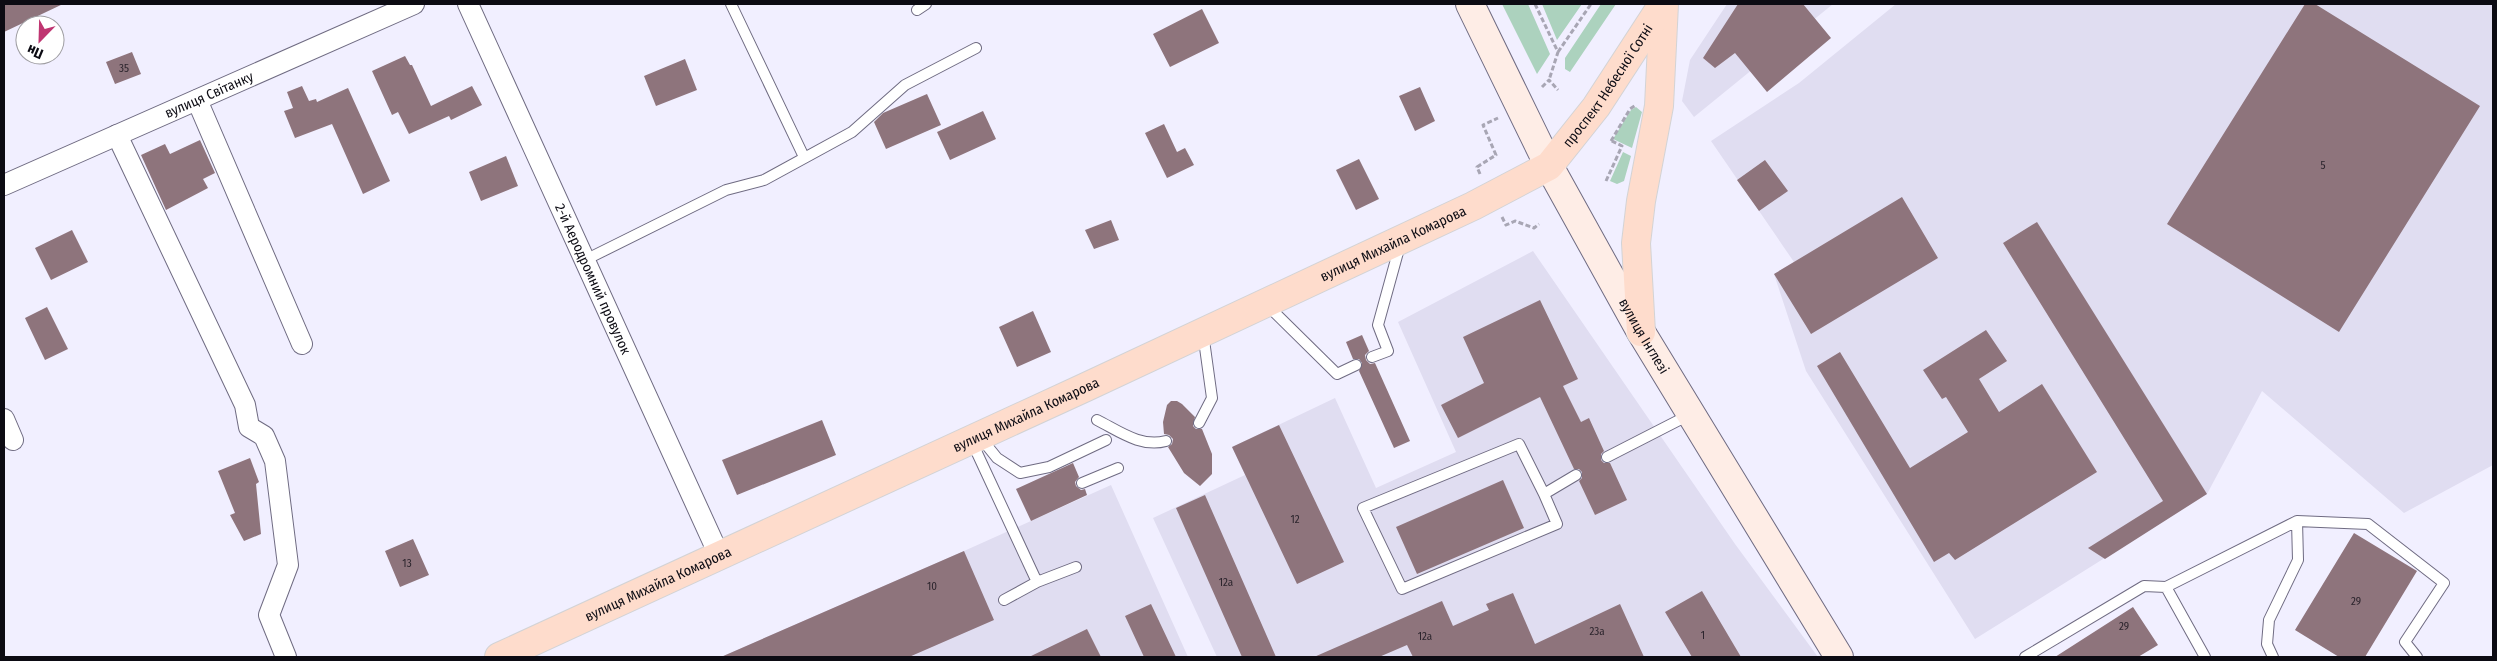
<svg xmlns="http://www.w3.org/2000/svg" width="2497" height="661" viewBox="0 0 2497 661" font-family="'Fira Sans Condensed',sans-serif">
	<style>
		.built { fill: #e0ddf1 }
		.green { fill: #acd2be }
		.building { fill: #8e747c }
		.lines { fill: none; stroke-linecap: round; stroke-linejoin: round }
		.lane-casing { stroke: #6f6b82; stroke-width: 12 }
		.street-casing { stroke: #6f6b82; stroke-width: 22 }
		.secondary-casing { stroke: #6f6b82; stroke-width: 30 }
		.primary-casing { stroke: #d3d3d5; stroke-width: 30 }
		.path { stroke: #a8a6b4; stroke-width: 3; stroke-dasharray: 5 2.5; stroke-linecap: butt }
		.lane { stroke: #fff; stroke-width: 10 }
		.street { stroke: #fff; stroke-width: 20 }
		.secondary { stroke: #feede6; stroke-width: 28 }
		.primary { stroke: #fedccc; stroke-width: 28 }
		.labels { text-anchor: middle; stroke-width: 4.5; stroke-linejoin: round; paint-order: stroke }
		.number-label { font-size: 11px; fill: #2c252d }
		.street-label { font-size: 14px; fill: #0c0b13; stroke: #fff }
	</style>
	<rect width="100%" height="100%" fill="#f1efff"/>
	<path class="built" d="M1727 4H1833L1694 117 1682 101 1690 60Z
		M1896 4H2493V465L2404 513 2262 391 2207 494 1975 639 1806 371 1774 274 1794 262 1711 141 1799 83Z
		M1533 251 1735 544 1818 657H1217L1153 518 1245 475 1232 447 1335 398 1376 488 1456 452 1398 322Z
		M1111 485 1188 657H721L964 551Z"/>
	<path class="green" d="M1502 4H1528L1550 54 1537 74Z
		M1542 4H1582L1557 40Z
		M1601 4H1616L1570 72 1565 69V58Z
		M1636 107 1642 112 1632 148 1613 139 1631 110Z
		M1623 152 1631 156 1624 181 1617 184 1610 181Z"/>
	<path class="building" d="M4 4H63L4 32Z
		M1738 4H1803L1831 38 1767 92 1735 53 1715 68 1703 58Z
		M2305 4H2315L2480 106 2339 332 2167 224Z
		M1202 9 1219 43 1170 67 1153 34Z
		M132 52 141 74 115 84 106 62Z
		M405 56 410 65H412L431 106 472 86 482 105 451 120 449 116 409 134 398 112 392 115 372 71Z
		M685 59 697 90 656 106 644 76Z
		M302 86 309 101 316 99 317 102 348 88 390 181 363 194 332 124 295 138 284 111 293 108 287 92Z
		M1420 87 1435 121 1415 131 1399 96Z
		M927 94 941 125 886 149 874 122 883 113Z
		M983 111 996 139 950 160 937 132Z
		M1164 124 1177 152 1185 148 1194 165 1167 178 1145 133Z
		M200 140 215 173 203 179 208 188 166 210 141 155 165 144 170 154Z
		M506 156 518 186 481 201 469 172Z
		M1359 159 1379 199 1356 210 1336 170Z
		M1765 160 1788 191 1759 211 1737 180Z
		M1902 197 1938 258 1811 334 1774 274Z
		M1111 220 1119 240 1094 249 1085 230Z
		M2037 222 2207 494 2105 559 2088 548 2163 501 2003 243Z
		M72 230 88 262 51 280 35 248Z
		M1540 300 1578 379 1563 386 1581 422 1589 418 1604 451 1601 454V460L1604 463H1610L1627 500 1595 515 1579 481 1582 478V472L1579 469H1574L1540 397 1458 438 1441 405 1484 383 1463 337Z
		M47 307 68 349 45 360 25 318Z
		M1033 311 1051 352 1017 367 999 327Z
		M1986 330 2007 361 1979 379 1999 412 2042 384 2097 472 1955 560 1949 553 1934 562 1817 366 1840 352 1910 468 1968 432 1946 397 1942 399 1923 370Z
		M1362 335 1369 351 1365 355 1366 360 1370 364 1375 363 1410 441 1394 448 1359 371 1362 363 1359 359H1353L1346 342Z
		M1171 401H1177L1182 404 1195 417 1193 426 1196 429H1202L1212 454V474L1200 486 1184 473 1168 447 1172 444 1173 439 1169 435 1164 434 1163 422 1167 405Z
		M822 420 836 455 737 495 722 460Z
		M1279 425 1344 562 1297 584 1232 447Z
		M250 458 259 482 256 484 261 534 244 541 230 515 235 513 218 471Z
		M1073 463 1079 477 1075 482 1076 486 1081 490 1085 489 1087 495 1031 521 1016 489Z
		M1503 480 1524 528 1417 574 1396 527Z
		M1205 495 1276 657H1242L1176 508Z
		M2354 533 2417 571 2365 657H2339L2295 630Z
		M413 539 429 575 400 587 385 551Z
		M964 551 994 620 909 657H721Z
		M1702 591 1741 657H1692L1665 612Z
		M1513 593 1535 644 1620 604 1644 657H1413L1407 645 1379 657H1314L1442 601 1453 626 1489 610 1486 604Z
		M1151 604 1176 657H1144L1125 616Z
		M2133 607 2158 645 2138 657H2055Z
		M1087 629 1101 657H1029Z"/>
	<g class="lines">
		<defs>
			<path id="lane" d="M731 4 804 157
				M917 10 926 4
				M585 260 726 190 764 180 852 132 905 85 976 48
				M1266 304 1337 374 1356 365
				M1372 357 1388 351 1378 325 1400 245
				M1097 420C1119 431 1141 448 1166 441
				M1199 423 1212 398 1203 333
				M980 437 997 458 1020 473 1049 467 1106 440
				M971 440 1037 582
				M1607 457 1691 414
				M1082 483 1118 468
				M1544 494 1519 444 1363 508 1402 589 1557 524 1544 494 1576 475
				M2166 587 2297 521 2368 524 2444 583 2405 642 2417 657
				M1004 600 1037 582 1076 567
				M2025 657 2144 586 2166 587 2205 657
				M2273 657 2267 644 2269 620 2298 560 2297 521"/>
			<g id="street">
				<path id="s1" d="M468 4 719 555"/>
				<path d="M197 100 302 344"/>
				<path d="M117 135 245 405 249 427 264 436 275 461 288 565 269 615 286 657"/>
				<path id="s2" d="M4 185 414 4"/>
				<path d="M4 419 13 440"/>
			</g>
			<g id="secondary">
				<path id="s3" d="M1470 4 1549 166 1641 332 1839 657"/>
			</g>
			<g id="primary">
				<path d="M1641 332 1636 243 1641 201 1659 106 1664 4"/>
				<path id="s4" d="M499 657 1086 387 1473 206 1549 166 1596 107 1663 4"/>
			</g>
		</defs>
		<use href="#lane" class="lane-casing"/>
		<use href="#street" class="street-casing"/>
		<use href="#secondary" class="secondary-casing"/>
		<use href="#primary" class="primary-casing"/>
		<path class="path" d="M1535 4 1558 52 1549 80
			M1558 52 1591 4
			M1542 87 1549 80 1558 90
			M1611 141 1630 109 1636 105
			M1480 174 1477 167 1496 155 1483 125 1498 118
			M1606 181 1622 146 1610 140
			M1502 217 1506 225 1515 221 1534 228 1539 224"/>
		<use href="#lane" class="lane"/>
		<use href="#street" class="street"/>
		<use href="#secondary" class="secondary"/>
		<use href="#primary" class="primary"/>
	</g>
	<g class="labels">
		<g class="number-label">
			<text x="124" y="72">35</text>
			<text x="2323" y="169">5</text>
			<text x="1295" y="523">12</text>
			<text x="407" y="567">13</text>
			<text x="1226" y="586">12а</text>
			<text x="932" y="590">10</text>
			<text x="2356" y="605">29</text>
			<text x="2124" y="630">29</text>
			<text x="1597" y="635">23а</text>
			<text x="1703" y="639">1</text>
			<text x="1425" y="640">12а</text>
		</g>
		<g class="street-label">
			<text dy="5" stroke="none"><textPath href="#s4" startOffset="1259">проспект Небесної Сотні</textPath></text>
			<text dy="5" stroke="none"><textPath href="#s2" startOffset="224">вулиця Світанку</textPath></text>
			<text dy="5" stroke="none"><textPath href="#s4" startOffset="985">вулиця Михайла Комарова</textPath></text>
			<text dy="5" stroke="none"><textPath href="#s1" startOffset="302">2-й Аеродромний провулок</textPath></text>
			<text dy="5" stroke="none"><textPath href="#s3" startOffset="375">вулиця Інглезі</textPath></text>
			<text dy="5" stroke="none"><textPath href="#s4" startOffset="580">вулиця Михайла Комарова</textPath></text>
			<text dy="5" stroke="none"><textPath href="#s4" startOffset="175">вулиця Михайла Комарова</textPath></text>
		</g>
	</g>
	<rect width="2497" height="661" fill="none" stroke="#0c0b13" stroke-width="10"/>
	<g transform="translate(40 40) rotate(203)"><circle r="24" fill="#ffffff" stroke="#9e9da1"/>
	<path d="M0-4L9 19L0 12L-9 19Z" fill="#bf3571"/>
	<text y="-8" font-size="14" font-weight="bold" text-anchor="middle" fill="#0c0b13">Пн</text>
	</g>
</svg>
